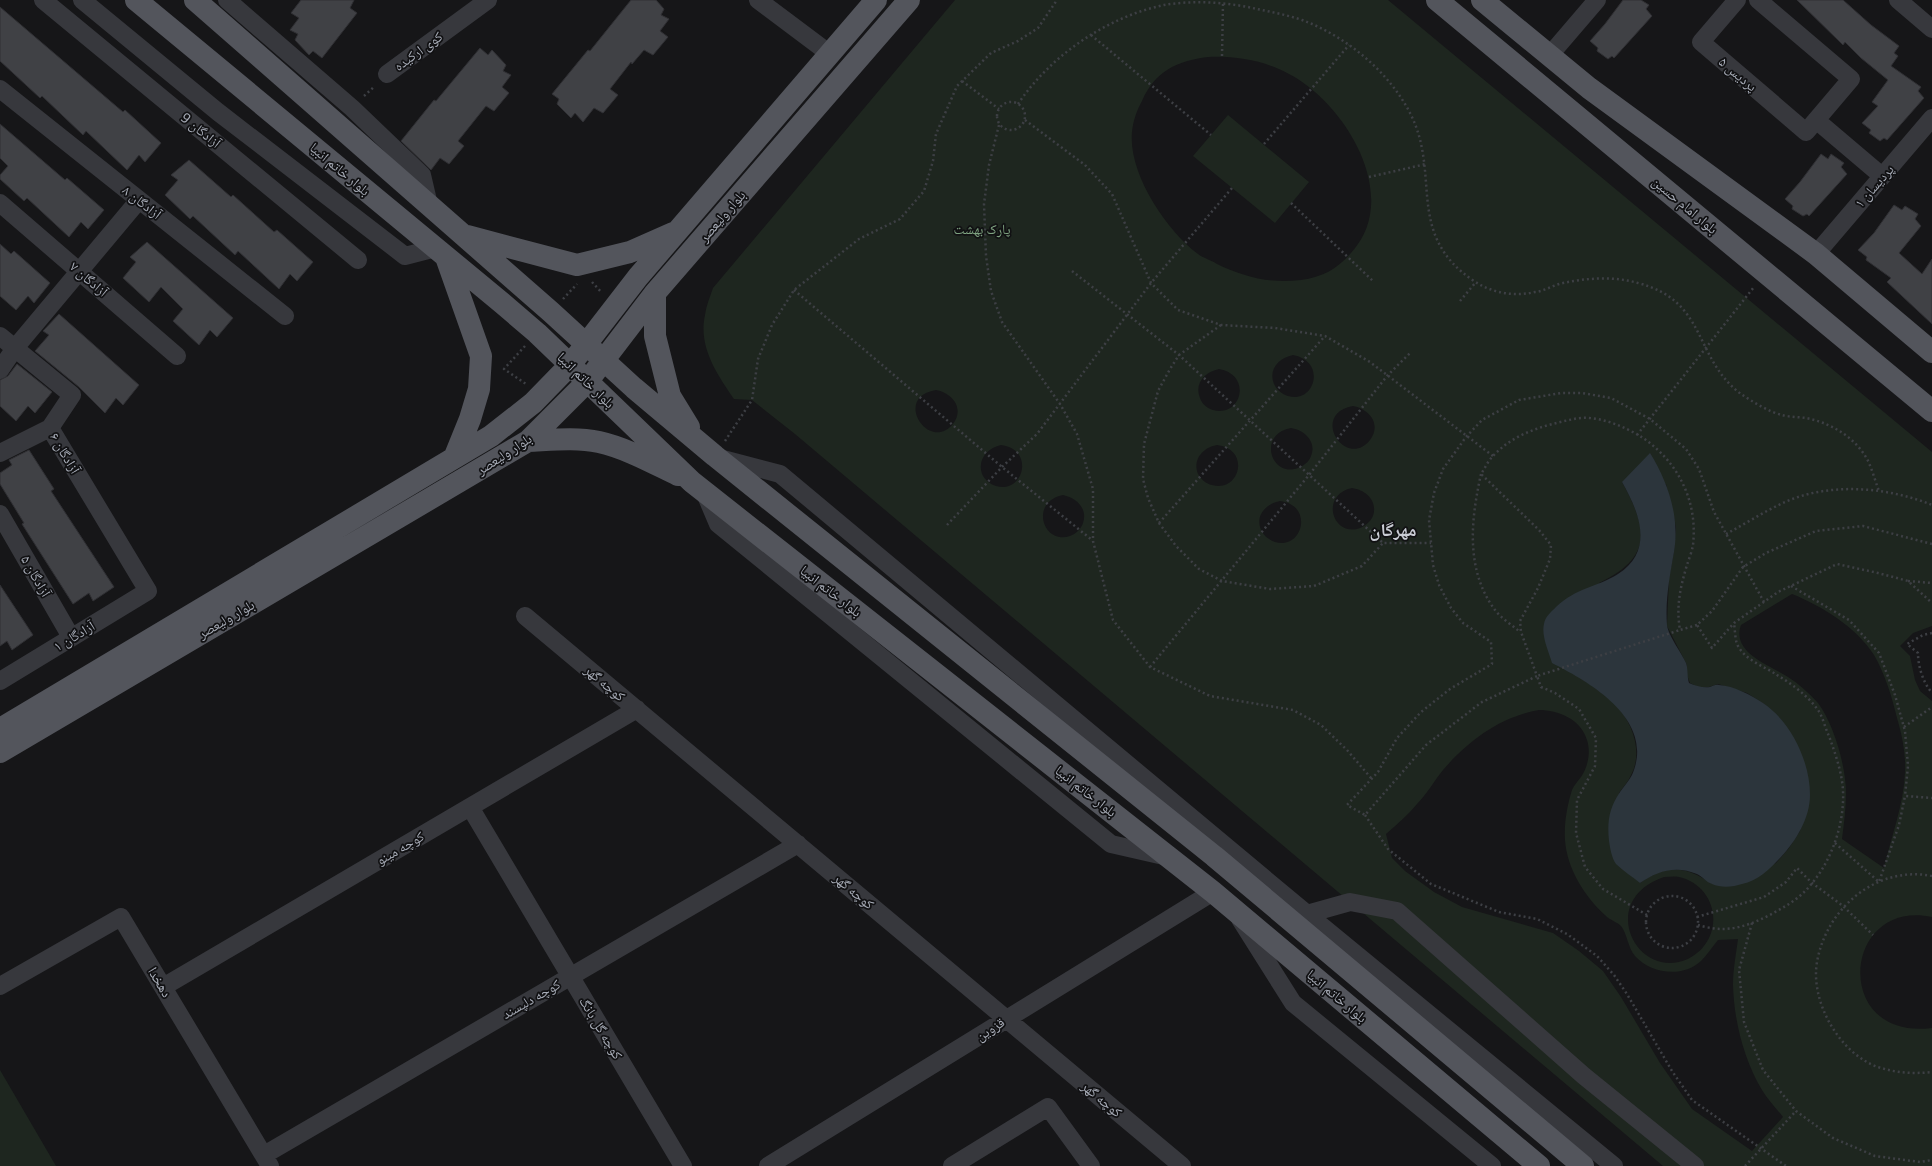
<svg xmlns="http://www.w3.org/2000/svg" width="1932" height="1166" viewBox="0 0 1932 1166" font-family="'Exo 2','Noto Naskh Arabic',sans-serif">
	<style>
		.green { fill: #1e261f; fill-rule: evenodd }
		.water { fill: #2c353c }
		.building { fill: #404145; stroke: #303034 }
		.lines { fill: none; stroke-linecap: round; stroke-linejoin: round }
		.path { stroke: #3d3f44; stroke-width: 2.5; stroke-dasharray: 2 3; stroke-linecap: butt }
		.minor { stroke: #37383d; stroke-width: 18 }
		.major { stroke: #53555c; stroke-width: 22 }
		.labels { text-anchor: middle; stroke-width: 3.5; stroke-linejoin: round; paint-order: stroke }
		.street-label { font-size: 14px; fill: #a8adb8; stroke: #111113 }
		.park-label { font-size: 14px; fill: #7fa381; stroke: #111113 }
		.district-label { font-size: 18px; font-weight: bold; fill: #c9ccd4; stroke: #111113 }
	</style>
	<rect width="100%" height="100%" fill="#161618"/>
	<path class="green" d="M955 0H1388L1932 452V626L1913 633 1900 646 1910 656 1915 680 1920 691 1932 701V917C1842 898 1831 1041 1932 1028V1166H1663L795 434 752 400 734 399C717 374 698 347 705 315 706 306 710 297 713 288ZM1208 57C1236 56 1263 60 1289 74 1345 103 1403 197 1351 253 1337 269 1323 277 1301 280 1271 284 1244 277 1217 264 1211 260 1203 258 1198 254 1166 230 1128 173 1132 132 1133 121 1137 110 1142 101 1155 71 1177 61 1208 57ZM1293 355C1327 361 1315 404 1288 396 1282 394 1277 390 1274 384 1268 369 1279 358 1293 355ZM1219 369C1253 375 1241 418 1213 410 1207 408 1202 404 1200 398 1194 383 1205 372 1219 369ZM936 390C952 393 965 408 953 424 929 453 892 397 936 390ZM1353 406C1369 409 1382 424 1370 440 1346 470 1309 414 1353 406ZM1291 428C1304 430 1317 441 1311 456 1309 462 1303 466 1298 468 1271 478 1257 434 1291 428ZM1001 445C1035 449 1024 494 996 486 990 484 985 480 982 474 977 459 988 448 1001 445ZM1217 445C1251 449 1240 493 1212 485 1206 484 1201 479 1198 474 1192 459 1204 447 1217 445ZM1622 482 1666 484 1676 527 1674 551 1669 578 1667 626 1687 665 1686 673 1690 683 1698 687H1709L1718 684 1747 693 1764 704 1782 721 1807 812 1800 831 1789 848 1776 863 1712 884C1686 866 1666 864 1640 883L1619 793C1623 787 1628 782 1631 775 1643 753 1633 724 1617 706 1607 695 1593 686 1580 678L1599 583C1653 557 1648 529 1622 482ZM1352 488C1366 490 1378 501 1373 516 1370 522 1365 526 1360 528 1333 538 1319 495 1352 488ZM1063 495C1076 498 1088 508 1083 523 1081 529 1076 534 1070 536 1043 545 1029 502 1063 495ZM1280 501C1314 505 1303 550 1275 542 1269 540 1264 536 1261 530 1255 515 1266 504 1280 501ZM1792 594C1822 606 1856 627 1874 655 1885 674 1892 697 1897 718 1902 735 1906 754 1905 772 1904 804 1891 837 1884 868L1842 839C1844 823 1846 808 1846 793 1846 767 1834 724 1818 703 1809 693 1799 684 1788 677 1770 665 1731 653 1741 625ZM1539 710C1558 710 1581 719 1587 740 1591 752 1588 767 1581 777 1578 781 1574 785 1572 790 1567 806 1564 823 1565 840 1567 869 1585 897 1606 916 1610 920 1617 922 1621 926 1627 933 1628 948 1635 956 1651 974 1683 978 1701 961 1707 955 1712 947 1718 940L1738 939C1736 954 1733 970 1733 985 1734 1021 1744 1060 1762 1090 1768 1100 1776 1108 1783 1117L1752 1151 1692 1109 1660 1063 1621 997 1603 971 1579 951 1553 933 1462 907 1434 892 1405 871 1392 858 1386 834C1397 824 1408 815 1417 804 1427 794 1434 781 1443 770 1469 740 1500 717 1539 710ZM1664 877C1669 877 1674 876 1679 877 1707 883 1721 913 1709 938 1704 948 1697 954 1688 959 1636 982 1596 900 1664 877Z
		M1228 115 1309 182 1275 223 1193 156Z
		M0 1070 56 1166H0Z"/>
	<path class="water" d="M1650 453C1668 482 1680 517 1674 552 1670 575 1665 600 1667 625 1668 635 1681 652 1686 663 1688 667 1687 677 1689 683 1696 686 1703 688 1710 687 1713 686 1716 684 1719 685 1734 686 1751 695 1763 703 1791 722 1810 761 1810 795 1810 818 1796 841 1781 857 1770 869 1758 881 1742 884 1733 887 1721 888 1712 884 1706 882 1702 876 1697 874 1676 865 1657 871 1640 883 1633 877 1623 871 1616 864 1612 859 1610 848 1609 841 1607 822 1609 808 1620 792 1624 786 1629 781 1632 775 1656 720 1591 683 1552 663 1549 652 1541 636 1544 624 1545 617 1551 612 1556 607 1577 587 1596 588 1618 574 1655 550 1639 512 1622 482Z"/>
	<path class="building" d="M301 0H354L350 8 357 13 322 58 313 51 309 55 295 40 298 34 290 30 299 18 291 13Z
		M631 0H656L664 9 661 15 669 19 660 31 668 37 653 55 644 50 632 64 631 62 610 89 618 95 603 113 594 108 583 122 575 113 571 118 557 104 559 99 552 94 588 50 590 51Z
		M1623 0H1641L1649 5 1646 9 1652 16 1614 58 1612 56 1608 59 1597 51 1598 48 1590 41 1605 24Z
		M1797 0H1843L1871 25 1899 46 1894 53 1898 56 1891 66 1921 87 1918 91 1924 98 1887 140 1884 138 1880 141 1869 133 1871 130 1862 123 1878 106 1872 102 1888 80 1861 58 1845 42 1843 45Z
		M0 7 123 112 125 110 161 143 145 162 139 155 127 170 86 131 83 135 42 96 40 98 0 61Z
		M480 48 488 55 492 50 506 65 503 71 511 75 502 87 509 93 494 111 486 106 458 141 464 146 449 164 440 158 431 170 401 141 434 100 436 101Z
		M0 124 65 180 67 178 104 210 88 229 81 222 69 237 27 198 24 201 0 179V175L8 166 0 158Z
		M1821 154 1828 159 1831 154 1844 163 1841 167 1847 174 1809 216 1807 214 1803 216 1792 209 1793 206 1785 199 1800 182Z
		M189 160 231 197 233 195 274 232 277 230 313 262 297 281 290 274 279 289 238 251 235 255 193 216 190 219 165 195 178 180 171 175Z
		M1894 205 1902 210 1905 206 1918 214 1915 219 1921 226 1899 253 1922 274 1932 259V324L1887 282 1891 278 1866 260 1867 257 1858 250 1874 233Z
		M147 242 233 318 217 337 210 330 199 345 173 321 183 309 161 287 149 302 123 278 136 262 130 257Z
		M0 244 11 254 14 251 50 283 34 303 28 296 16 310 0 296Z
		M59 314 139 385 123 405 116 398 105 413 79 387 35 351 49 335 43 331Z
		M17 364 52 392 35 413 28 406 16 421 0 406V380L8 376Z
		M29 450 54 489 51 491 114 587 93 601 89 593 73 604 22 524 24 523 0 484V473L12 465 9 460Z
		M0 585 33 635 12 650 7 641 0 646Z"/>
	<g class="lines">
		<path class="path" d="M1091 35 1211 135
			M1222 56 1223 3
			M962 81 999 109
			M364 96 375 86
			M997 116a14 14 0 1 1 28 0a14 14 0 1 1-28 0Z
			M1018 104C1051 55 1107 17 1164 5 1194 0 1227 2 1257 9 1272 12 1287 15 1302 20 1346 36 1389 72 1410 113 1442 175 1404 234 1474 281 1492 293 1514 297 1535 292 1545 291 1553 285 1563 283 1587 278 1614 276 1638 283 1708 301 1693 358 1741 394 1753 402 1769 412 1782 415 1790 417 1798 417 1806 418 1830 423 1854 436 1867 459 1872 468 1875 481 1879 491
			M1025 120 1085 165 1112 194 1151 283 1178 310 1221 325 1275 328 1325 336 1370 362 1493 456
			M999 125 989 165 984 204 986 256 991 291 1002 322 1060 404 1077 434 1093 489V541L1113 620 1150 667 1210 696 1293 710 1321 725 1347 750 1371 778
			M1264 144 1349 45
			M1369 177 1426 164
			M1291 203 1374 282
			M1072 271 1179 355 1383 543H1431
			M592 282 602 293
			M794 290 1002 467 1092 540
			M563 299 577 284
			M1460 301 1476 282
			M1221 325 1179 355 1170 369 1158 391 1144 444 1143 479 1148 498 1159 523 1176 546 1199 569 1222 581 1270 589 1314 586 1362 566 1383 543
			M525 346 504 369 526 384
			M1637 435 1754 287
			M725 441 752 400 758 359 772 325 794 290 859 239 900 219 924 191 933 161 936 134 957 86 991 53 1018 41 1038 28 1057 0
			M1481 474C1471 519 1465 570 1495 610 1501 618 1512 625 1520 632
			M1159 523 1325 336
			M947 525 1002 467 1037 434 1151 283 1232 188
			M1726 534C1745 524 1765 511 1785 502 1830 482 1888 487 1932 505
			M1932 544 1863 526 1816 531 1766 553 1743 567 1712 611 1697 625 1712 648 1734 623 1778 592 1837 564 1878 573 1908 581 1932 603
			M1908 581 1932 583
			M1791 586 1849 620 1879 653 1895 695 1905 731 1908 766 1905 796
			M1697 625 1680 630C1676 607 1680 588 1687 565 1689 559 1692 551 1693 545 1698 501 1678 462 1643 438 1624 426 1596 414 1574 419 1545 425 1514 433 1493 456 1488 461 1485 468 1481 474L1539 530 1551 545 1550 559 1538 588 1520 621 1521 632 1537 676 1482 702 1426 745 1365 815 1347 805 1378 772 1397 738 1421 712 1450 689 1492 664 1491 642 1463 623 1451 608 1439 585 1433 565 1429 520 1434 493 1443 469 1466 437 1482 420 1519 400 1561 393H1582L1611 398 1650 419 1686 449 1699 469 1714 512 1764 602
			M1932 633 1923 635 1907 644 1918 653C1918 667 1923 682 1932 693
			M1150 667 1309 475 1387 376 1410 353
			M1904 727 1932 707
			M1365 815 1388 849 1431 884 1499 912 1537 919 1567 934 1597 956 1614 975 1627 994 1672 1071 1692 1100 1786 1166
			M1835 843 1879 882 1899 825 1905 796 1932 798
			M1932 876C1876 865 1826 909 1817 962 1810 1002 1840 1054 1878 1067 1896 1073 1913 1074 1932 1072
			M1646 922a26 26 0 1 1 52 0a26 26 0 1 1-52 0Z
			M1647 915 1603 889 1585 867 1576 833 1577 800 1595 766 1596 738 1579 709 1555 693 1541 687 1537 676 1680 630
			M1697 917 1764 897 1786 882 1797 868 1812 883 1843 906 1873 935
			M1752 923 1739 970 1744 1022 1763 1070 1796 1111 1833 1138 1875 1156 1920 1162 1932 1160
			M1698 925C1705 927 1714 929 1722 929 1746 929 1769 916 1789 904 1824 882 1845 832 1843 791 1842 772 1835 753 1829 736 1825 728 1823 717 1818 710 1808 696 1792 684 1777 675 1764 666 1744 660 1737 644 1735 638 1735 630 1734 623
			M1745 1166 1796 1111"/>
		<path class="minor" d="M43 0 358 260
			M82 0 218 112 405 256 436 248
			M227 0 352 108 422 175 429 205
			M758 0 830 54
			M1737 0 1701 42 1806 132 1851 79 1758 0
			M1898 0 1932 29
			M1549 56 1597 0
			M387 74 488 0
			M0 89 285 316
			M1816 120 1882 176
			M0 203 177 356
			M1816 254 1932 118
			M0 336 72 395 50 428 0 453
			M0 370 15 348 139 200
			M719 458 780 474 1307 914 1614 1166
			M704 491 718 524 1111 844 1168 857
			M0 514 71 637
			M525 616 1182 1166
			M0 681 148 591 50 428
			M470 807 683 1166
			M1307 914 1350 902 1397 911 1584 1076 1695 1166
			M1240 919 1293 1003 1492 1166
			M0 986 121 917 270 1166
			M163 987 637 709
			M264 1155 798 844
			M768 1166 1213 892
			M952 1166 1048 1107 1091 1166"/>
		<path class="major" d="M136 0 502 303 537 333 692 482 1213 892 1539 1166
			M195 0 551 312 634 388 715 456 1214 856 1583 1166
			M1437 0 1932 411
			M1482 0 1589 88 1816 254 1932 352
			M467 236 577 265 630 252 673 233
			M446 257 481 356 479 389 470 419 455 456
			M655 293V336L670 396 689 427
			M528 441C551 440 576 437 599 442 626 448 653 463 678 475
			M0 729 491 436 533 403 570 365 638 277 876 0
			M0 752 528 441 587 382 655 293 909 0"/>
	</g>
	<g class="labels">
		<g class="street-label">
			<text transform="translate(418 51) rotate(-36)" y="5">کوی ارکیده</text>
			<text transform="translate(1738 74) rotate(40)" y="5">پردیس ۵</text>
			<text transform="translate(201 130) rotate(39)" y="5">آزادگان 9</text>
			<text transform="translate(340 169) rotate(40)" y="5">بلوار خاتم انبیا</text>
			<text transform="translate(1874 186) rotate(-49)" y="5">پردیسان ۱</text>
			<text transform="translate(142 202) rotate(38)" y="5">آزادگان ۸</text>
			<text transform="translate(1685 205) rotate(40)" y="5">بلوار امام حسین</text>
			<text transform="translate(722 216) rotate(-49)" y="5">بلوار ولیعصر</text>
			<text transform="translate(89 279) rotate(41)" y="5">آزادگان ۷</text>
			<text transform="translate(586 380) rotate(44)" y="5">بلوار خاتم انبیا</text>
			<text transform="translate(65 453) rotate(59)" y="5">آزادگان ۶</text>
			<text transform="translate(504 454) rotate(-33)" y="5">بلوار ولیعصر</text>
			<text transform="translate(36 576) rotate(60)" y="5">آزادگان ۵</text>
			<text transform="translate(831 591) rotate(38)" y="5">بلوار خاتم انبیا</text>
			<text transform="translate(226 619) rotate(-30)" y="5">بلوار ولیعصر</text>
			<text transform="translate(74 636) rotate(-31)" y="5">آزادگان ۱</text>
			<text transform="translate(605 683) rotate(40)" y="5">کوچه گهر</text>
			<text transform="translate(1086 791) rotate(38)" y="5">بلوار خاتم انبیا</text>
			<text transform="translate(400 848) rotate(-30)" y="5">کوچه مینو</text>
			<text transform="translate(854 891) rotate(40)" y="5">کوچه گهر</text>
			<text transform="translate(160 982) rotate(59)" y="5">دهخدا</text>
			<text transform="translate(1337 996) rotate(40)" y="5">بلوار خاتم انبیا</text>
			<text transform="translate(531 999) rotate(-30)" y="5">کوچه دلپسند</text>
			<text transform="translate(601 1028) rotate(59)" y="5">کوچه گل بانگ</text>
			<text transform="translate(990 1029) rotate(-32)" y="5">قزوین</text>
			<text transform="translate(1102 1099) rotate(40)" y="5">کوچه گهر</text>
		</g>
		<g class="park-label">
			<text x="982" y="234">پارک بهشت</text>
		</g>
		<g class="district-label">
			<text x="1393" y="536">مهرگان</text>
		</g>
	</g>
</svg>
